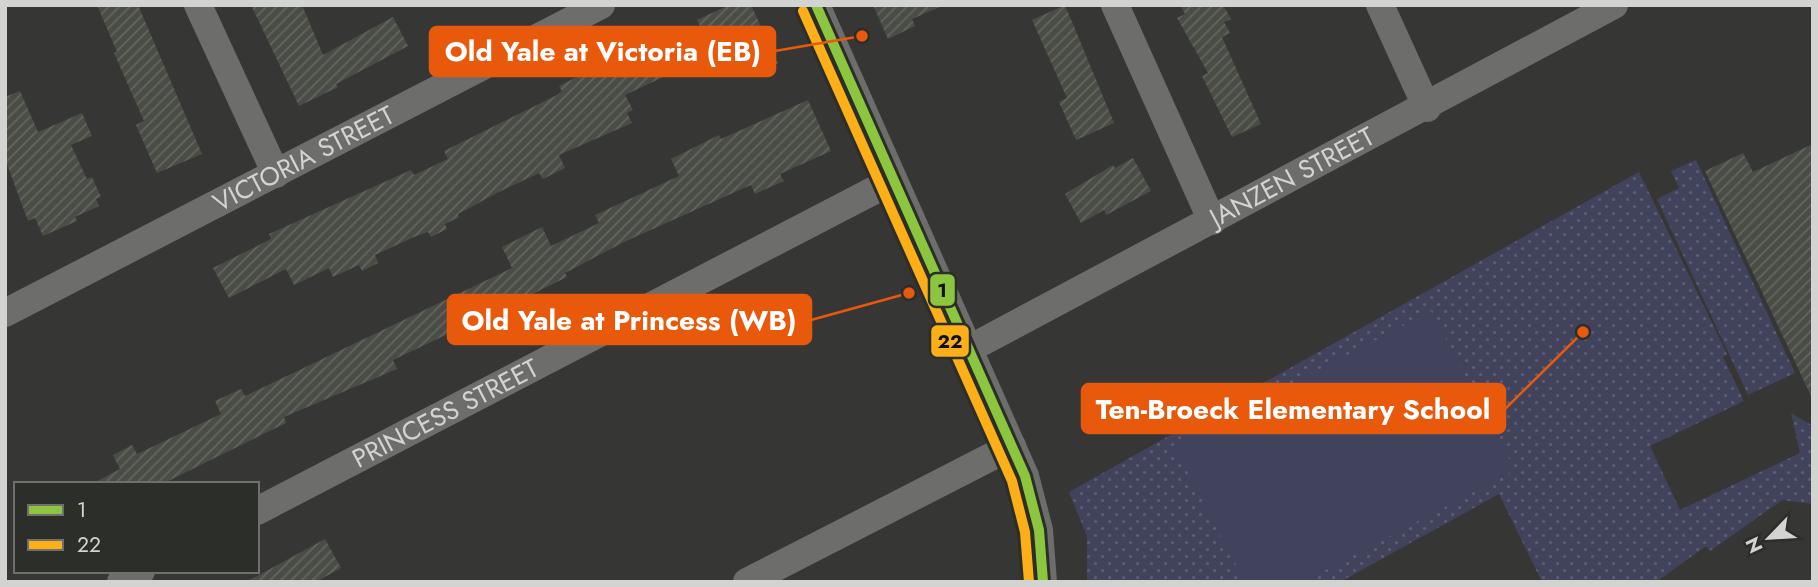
<svg xmlns="http://www.w3.org/2000/svg" width="1818" height="587" viewBox="0 0 1818 587" font-family="Jost,sans-serif">
	<style>
		.grass { fill: url(#grass-dots) }
		.pitch { fill: #41435d }
		.building { fill: url(#building-hatch) }
		.lines { fill: none; stroke-linecap: round; stroke-linejoin: round }
		.minor { stroke: #6d6d6c; stroke-width: 28 }
		.bus-1-casing { stroke: #2c2e2a; stroke-width: 16 }
		.bus-2-casing { stroke: #2c2e2a; stroke-width: 16 }
		.bus-1 { stroke: #8cc63f; stroke-width: 10 }
		.bus-2 { stroke: #fcaf17; stroke-width: 10 }
		.labels { text-anchor: middle; stroke-width: 5; stroke-linejoin: round; paint-order: stroke }
		.street-label { font-size: 26px; fill: #d3d4d1; stroke: #2c2e2a }
		.leader { fill: none; stroke: #e8590c; stroke-width: 2.5 }
		.callout-dot { fill: #e8590c; stroke: #2c2e2a; stroke-width: 2.5 }
		.callout { fill: #e8590c; stroke: #e8590c; stroke-width: 2.5 }
		.callout-label { font-size: 28px; text-anchor: middle; font-weight: bold; fill: #fff }
		.line-badge { stroke: #2c2e2a; stroke-width: 2.5 }
		.pale-badge-label { font-size: 19px; text-anchor: middle; font-weight: bold; fill: #111 }
	</style>
	<defs>
		<pattern id="grass-dots" width="8" height="8" patternUnits="userSpaceOnUse" patternTransform="scale(1.75)"><rect width="8" height="8" fill="#41435d"/><path d="M2 2h.1M6 6h.1" fill="none" stroke="#5c5d73" stroke-width="1.8" stroke-linecap="round"/></pattern>
		<pattern id="building-hatch" width="6" height="6" patternUnits="userSpaceOnUse" patternTransform="scale(1.75)"><rect width="6" height="6" fill="#4a4d45"/><path d="M-1 1l2-2M0 6l6-6M5 7l2-2" fill="none" stroke="#63665f"/></pattern>
	</defs>
	<rect width="100%" height="100%" fill="#363735"/>
	<path class="grass" d="M1696 160 1795 373 1748 395 1657 199 1679 188 1671 171Z
		M1639 172 1727 354 1723 357 1744 401 1650 446 1680 510 1800 453 1791 413 1813 426V504L1782 500 1710 551 1706 546 1656 582H1542L1499 494 1340 582H1087V536L1069 492Z"/>
	<path class="pitch" d="M1431 311 1515 470 1303 582H1245L1174 446Z"/>
	<path class="building" d="M97 5H138L202 154 157 173 136 125 144 121 114 53 117 52Z
		M251 5H302L323 55 393 17 408 46 336 84 338 87 299 106Z
		M729 5H751L778 63 749 77 734 46 712 54 625 95 633 110 627 113 632 123 559 155 565 168 543 179 539 173 497 193 458 214 459 217 445 224 447 229 431 237 428 232 414 237 375 255 378 263 362 271 359 265 333 277 329 268 294 285 286 269 229 298 213 268 271 239 269 234 411 170 414 175 448 159 444 151 557 95 562 91 559 86 659 36 663 44 700 26 697 20Z
		M873 5H944L912 19 915 26 888 39Z
		M1065 5 1114 123 1076 140 1059 102 1067 98 1032 20Z
		M1180 5H1223L1231 19 1224 22 1230 33 1222 37 1261 124 1232 137 1202 76 1208 73 1177 18 1185 14Z
		M20 91 38 132 82 113 92 136 71 145 87 179 92 177 101 197 96 199 99 206 75 217 77 221 43 236 35 218 28 221 5 159V97Z
		M808 100 831 151 780 174 784 181 755 194 751 185 624 242 565 273 567 277 512 304 516 313 473 333 469 324 393 360 397 369 284 417 286 423 162 484H92L120 469 113 455 132 445 137 454 221 414 215 401 241 389 245 396 512 268 502 247 542 227 551 246 599 223 595 215 679 176 671 159 719 135 721 139Z
		M1813 144V400L1705 171 1743 153 1753 172Z
		M1133 158 1151 191 1106 215 1104 210 1081 223 1065 194 1113 165 1115 168Z
		M325 539 341 568 316 582H246Z"/>
	<g class="lines">
		<g class="minor">
			<path d="M198 5 276 174"/>
			<path d="M816 5 1025 476 1039 530 1043 582"/>
			<path d="M1115 5 1212 221"/>
			<path d="M1380 5 1427 108"/>
			<path id="s1" d="M5 313 601 5"/>
			<path id="s2" d="M969 349 1614 5"/>
			<path id="s3" d="M257 511 892 181"/>
			<path d="M121 582 141 571"/>
			<path d="M747 582 1012 446"/>
		</g>
		<defs>
			<path id="bus-1" d="M816 5 1025 476 1039 530 1043 582"/>
			<path id="bus-2" d="M803 11 1012 481 1025 532 1029 582"/>
		</defs>
		<use href="#bus-1" class="bus-1-casing"/>
		<use href="#bus-2" class="bus-2-casing"/>
		<use href="#bus-1" class="bus-1"/>
		<use href="#bus-2" class="bus-2"/>
	</g>
	<g class="labels">
		<g class="street-label">
			<text dy="9" stroke="none"><textPath href="#s1" startOffset="336">VICTORIA STREET</textPath></text>
			<text dy="9" stroke="none"><textPath href="#s2" startOffset="366">JANZEN STREET</textPath></text>
			<text dy="9" stroke="none"><textPath href="#s3" startOffset="212">PRINCESS STREET</textPath></text>
		</g>
	</g>
	<path class="leader" d="M862 36L775 51M909 293L811 320M1583 332L1505 409"/>
	<g class="callout-dot">
		<circle cx="862" cy="36" r="7"/>
		<circle cx="909" cy="293" r="7"/>
		<circle cx="1583" cy="332" r="7"/>
	</g>
	<g class="callout">
		<rect x="430" y="27" width="345" height="49" rx="7"/>
		<rect x="448" y="295" width="363" height="49" rx="7"/>
		<rect x="1082" y="384" width="423" height="49" rx="7"/>
	</g>
	<g class="callout-label">
		<text x="603" y="61">Old Yale at Victoria (EB)</text>
		<text x="629" y="330">Old Yale at Princess (WB)</text>
		<text x="1293" y="419">Ten-Broeck Elementary School</text>
	</g>
	<g class="line-badge">
		<rect x="929" y="273" width="27" height="34" rx="7" fill="#8cc63f"/>
		<rect x="930" y="324" width="40" height="34" rx="7" fill="#fcaf17"/>
	</g>
	<g class="pale-badge-label">
		<text x="942" y="297">1</text>
		<text x="950" y="348">22</text>
	</g>
	<rect width="1818" height="587" fill="none" stroke="#d3d4d1" stroke-width="14"/>
	<rect x="14" y="482" width="245" height="91" fill="#2c2e2a" stroke="#6f706d" stroke-width="2"/>
	<rect x="28" y="505" width="35" height="10" fill="#8cc63f" stroke="#6f706d" stroke-width="2"/>
	<text x="77" y="517" font-size="21" fill="#d3d4d1">1</text>
	<rect x="28" y="540" width="35" height="10" fill="#fcaf17" stroke="#6f706d" stroke-width="2"/>
	<text x="77" y="552" font-size="21" fill="#d3d4d1">22</text>
	<g transform="translate(1769 538) rotate(245)" stroke="#2c2e2a" stroke-width="5" paint-order="stroke">
	<path d="M0-5L12 26L0 18L-12 26Z" fill="#d3d4d1"/>
	<text y="-10" font-size="19" font-weight="bold" text-anchor="middle" fill="#d3d4d1">N</text>
	</g>
</svg>
